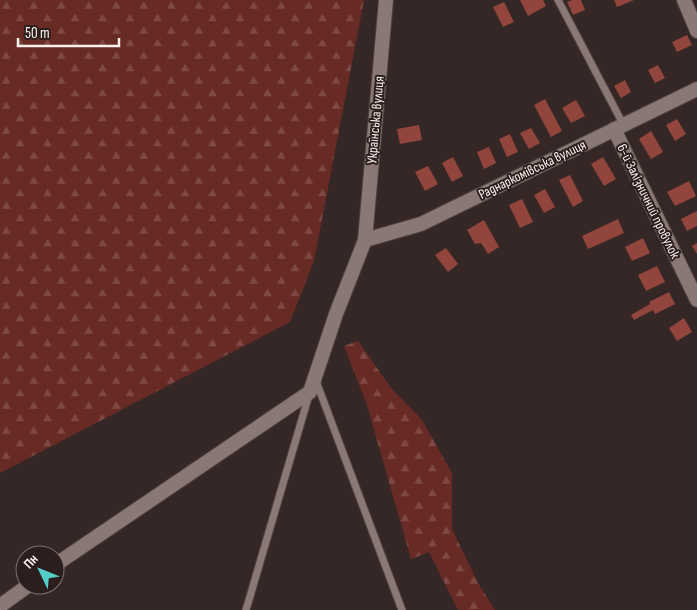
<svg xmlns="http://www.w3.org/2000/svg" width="697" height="610" viewBox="0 0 697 610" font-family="'Sofia Sans Condensed',sans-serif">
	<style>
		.forest { fill: url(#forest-firs) }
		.building { fill: #92453c }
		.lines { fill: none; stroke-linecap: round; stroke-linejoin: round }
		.service-casing { stroke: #4d4240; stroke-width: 9 }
		.minor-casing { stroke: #4d4240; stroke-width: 16 }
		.service { stroke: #897875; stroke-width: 7 }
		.minor { stroke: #897875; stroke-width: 14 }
		.labels { text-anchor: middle; stroke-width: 4; stroke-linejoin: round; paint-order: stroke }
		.street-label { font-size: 14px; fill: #fbf1ef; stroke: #2b1e1c }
	</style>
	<defs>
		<pattern id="forest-firs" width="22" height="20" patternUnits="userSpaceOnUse" patternTransform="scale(1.25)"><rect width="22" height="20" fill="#682a24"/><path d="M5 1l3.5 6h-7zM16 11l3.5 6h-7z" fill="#7e4944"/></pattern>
	</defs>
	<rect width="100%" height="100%" fill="#352725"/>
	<path class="forest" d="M0 0H364L314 261 290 322 0 473Z
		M358 341 391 388 422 420 452 473V529L478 583 495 610H458L429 552 411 559 367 405 344 346Z"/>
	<path class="building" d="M520 0H543L546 6 528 16Z
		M572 0H581L585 10 573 15 567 2Z
		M614 0H634L617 7Z
		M504 2 514 22 503 27 493 7Z
		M687 35 692 45 677 52 672 42Z
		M658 65 665 78 655 83 648 70Z
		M625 80 631 92 621 98 614 86Z
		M545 99 562 131 551 137 534 105Z
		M576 100 585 116 571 123 562 108Z
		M677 119 686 134 675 141 666 125Z
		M419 125 422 140 400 144 397 129Z
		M531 128 540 143 529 149 520 133Z
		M651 131 663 152 651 159 639 139Z
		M510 134 518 152 507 157 499 139Z
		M489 147 496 163 484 169 477 152Z
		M453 157 463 176 452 182 442 163Z
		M603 157 616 179 604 186 591 164Z
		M428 166 438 184 425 191 415 172Z
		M570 175 583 201 573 207 559 180Z
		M689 181 696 196 675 206 667 192Z
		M545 189 555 207 544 213 534 195Z
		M522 199 533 222 520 228 509 205Z
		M697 211V226L687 231 681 219Z
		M618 219 624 233 588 249 582 236Z
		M484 220 499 247 488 254 481 243 475 244 467 230Z
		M643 238 650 253 632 261 625 247Z
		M697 243V254L692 246Z
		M446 248 458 264 448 272 435 255Z
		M657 266 665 282 646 291 638 275Z
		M669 292 675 304 655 314 653 310 634 320 631 315 650 304 649 302Z
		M684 318 692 332 677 341 669 328Z"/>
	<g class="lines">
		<defs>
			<path id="service" d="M558 0 623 124
				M316 381 402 610
				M246 610 309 395"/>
			<path id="minor" d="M684 0 697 31
				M614 129 697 300
				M365 240 421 224 697 89
				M55 565 310 392 336 314 365 240 386 0
				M0 606 29 585"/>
		</defs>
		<use href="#service" class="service-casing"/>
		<use href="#minor" class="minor-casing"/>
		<use href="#service" class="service"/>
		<use href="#minor" class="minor"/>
	</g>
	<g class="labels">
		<g class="street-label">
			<text transform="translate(375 120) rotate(-85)" y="5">Українська вулиця</text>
			<text transform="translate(532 169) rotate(-26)" y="5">Раднаркомівська вулиця</text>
			<text transform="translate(649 201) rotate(64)" y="5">6-й Залізничний провулок</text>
		</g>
	</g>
	<g transform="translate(40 570) rotate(313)"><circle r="24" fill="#2b1e1c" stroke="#7e7270"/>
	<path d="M0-4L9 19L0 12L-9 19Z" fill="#54cdc8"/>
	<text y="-8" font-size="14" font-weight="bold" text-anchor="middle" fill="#fbf1ef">Пн</text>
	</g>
	<path d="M18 38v8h101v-8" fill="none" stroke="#fbf1ef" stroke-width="2.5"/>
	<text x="25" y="38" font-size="15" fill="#fbf1ef" stroke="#2b1e1c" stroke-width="4" paint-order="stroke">50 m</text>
</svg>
